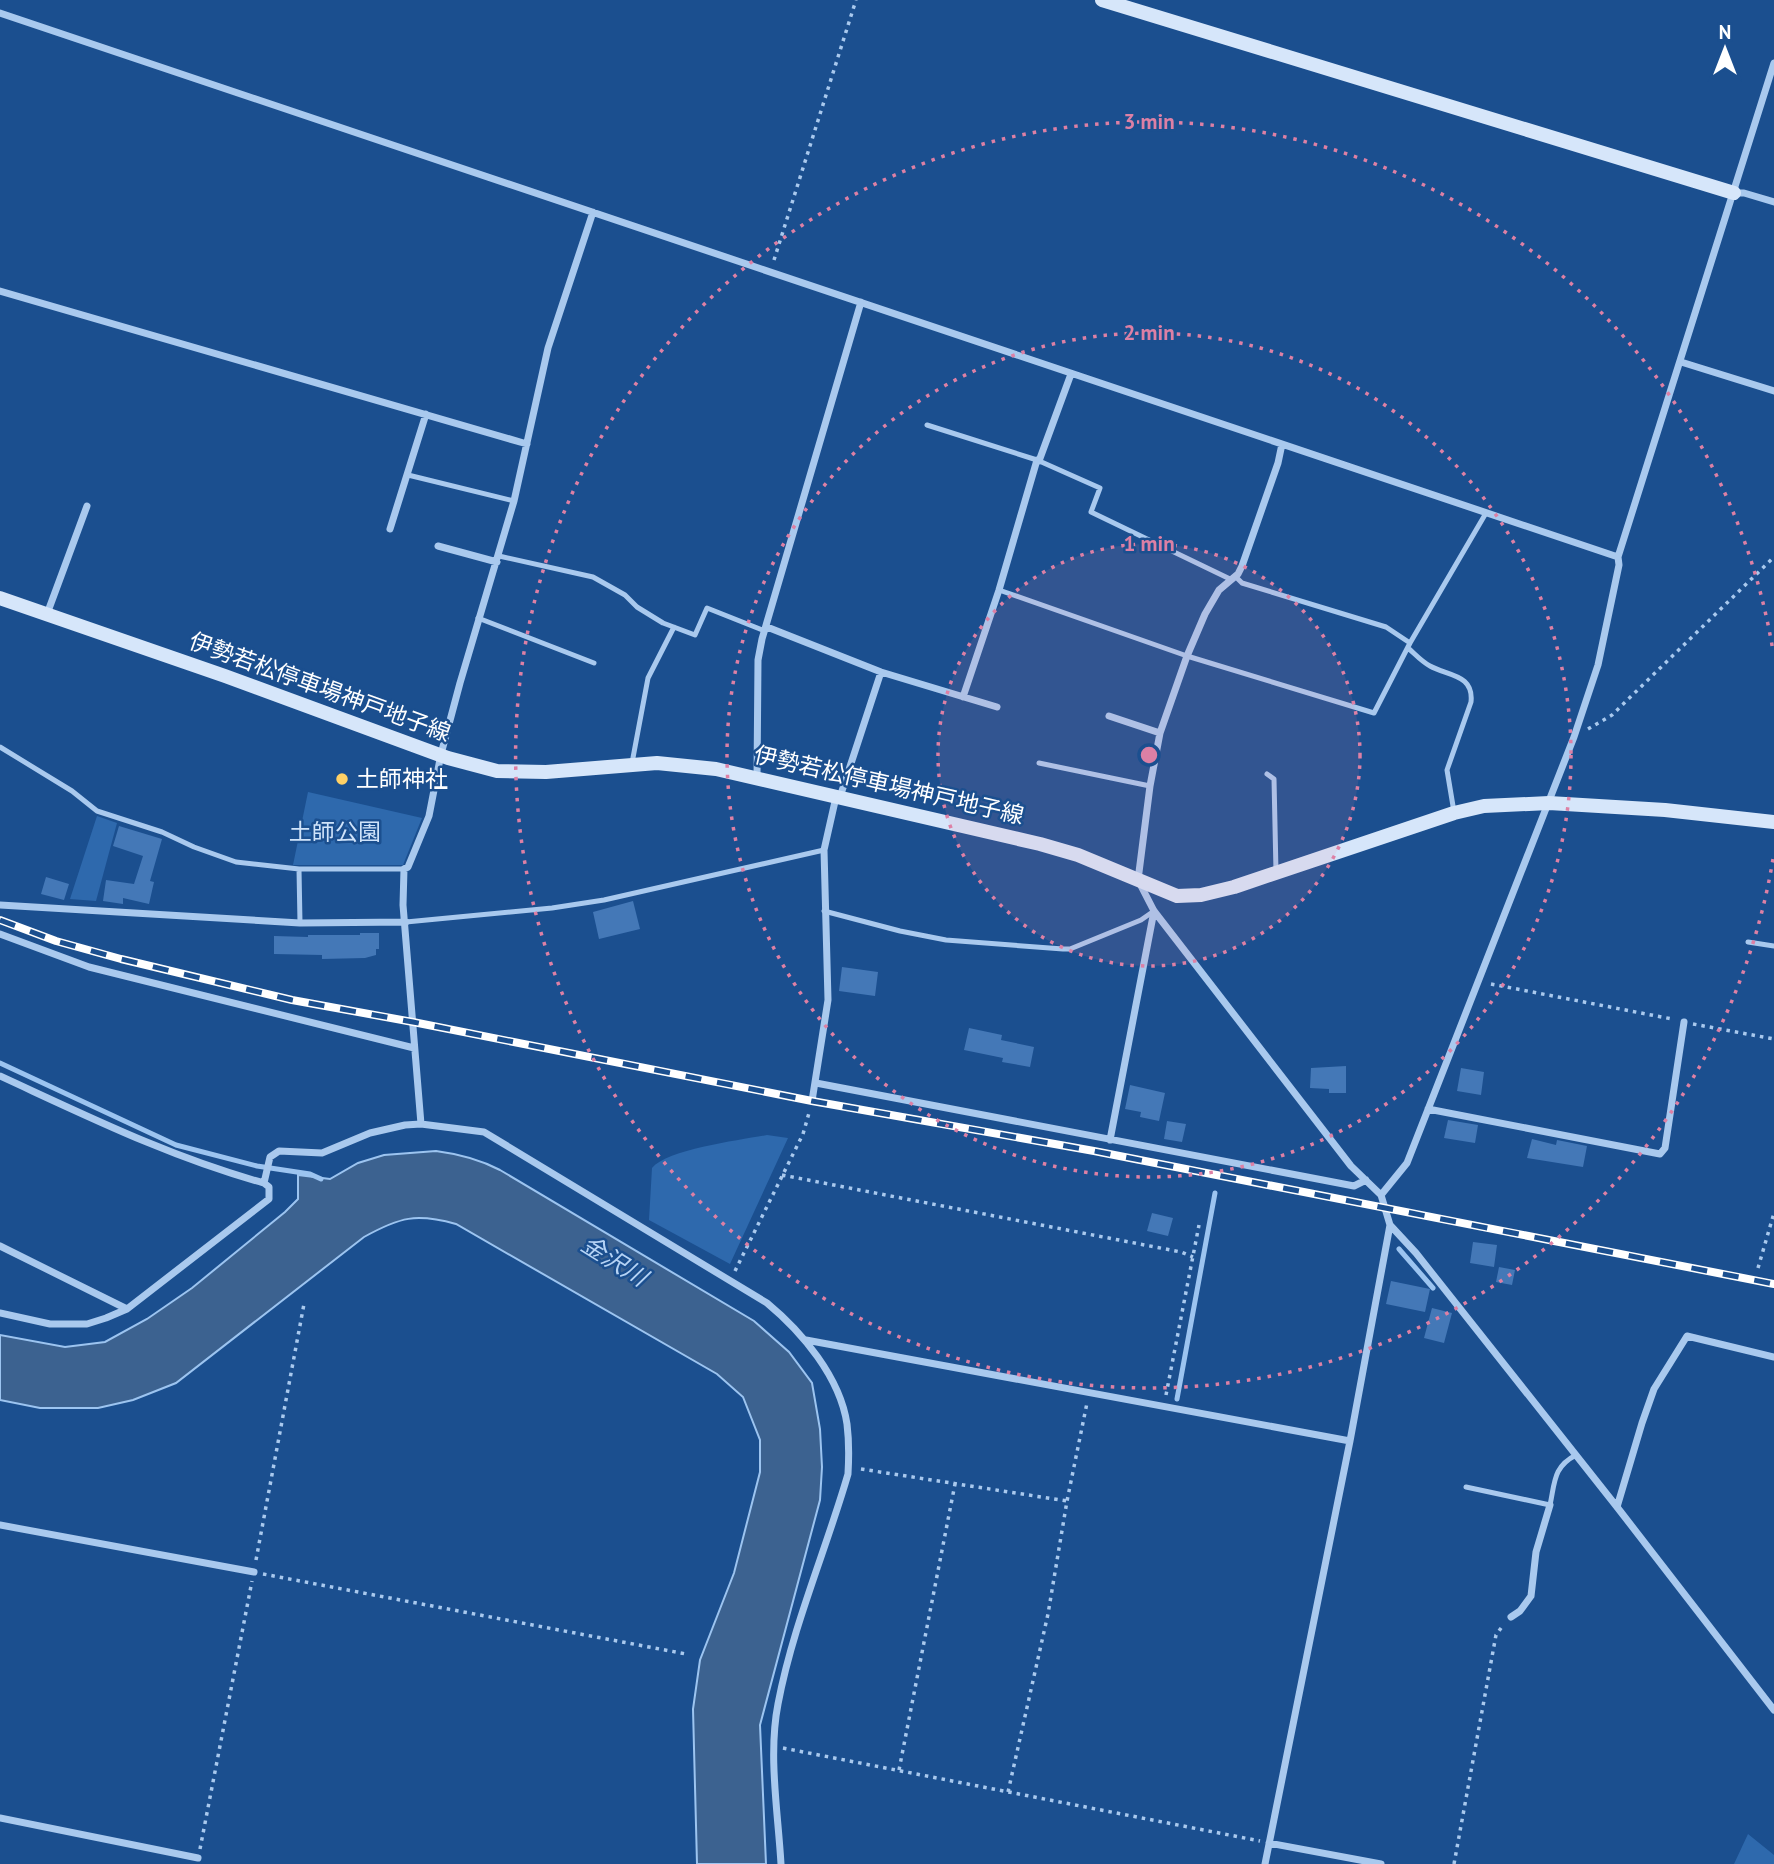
<svg xmlns="http://www.w3.org/2000/svg" width="1774" height="1864" viewBox="0 0 1774 1864" font-family="'PT Sans','Noto Sans JP',sans-serif">
	<style>
		.green { fill: #2e69ad }
		.water { fill: #3c6290; stroke: #9cc4f0; stroke-width: 2 }
		.lines { fill: none; stroke-linecap: round; stroke-linejoin: round }
		.stream { stroke: #9cc4f0; stroke-width: 5 }
		.building { fill: #4478b7 }
		.path { stroke: #a9c9ee; stroke-width: 3.5; stroke-dasharray: 3.5 5; stroke-linecap: butt }
		.lane { stroke: #a9c9ee; stroke-width: 5 }
		.street { stroke: #a9c9ee; stroke-width: 7 }
		.secondary { stroke: #d6e6fa; stroke-width: 14 }
		.rail-casing { stroke: #fff; stroke-width: 8 }
		.rail { stroke: #1b4f8f; stroke-width: 5; stroke-dasharray: 16; stroke-linecap: butt }
		.ring { fill: none; stroke: #dd80a5; stroke-width: 3.5; stroke-dasharray: 3.5 7 }
		.poi-dot { fill: #ffd166; stroke: #1b4f8f; stroke-width: 2.5 }
		.labels { text-anchor: middle; stroke-width: 5; stroke-linejoin: round; paint-order: stroke }
		.street-label { font-size: 23px; fill: #fff; stroke: #1b4f8f }
		.poi-label { font-size: 23px; fill: #fff; stroke: #1b4f8f; text-anchor: start }
		.park-label { font-size: 23px; fill: #cfe3fa; stroke: #1b4f8f }
		.water-label { font-size: 24px; font-style: italic; fill: #b5d3f5; stroke: #1b4f8f }
		.centre { fill: #dd80a5; stroke: #1b4f8f; stroke-width: 3.5 }
		.ring-label { font-size: 21px; text-anchor: middle; font-weight: bold; fill: #dd80a5; stroke: #1b4f8f; stroke-width: 5; stroke-linejoin: round; paint-order: stroke }
	</style>
	<rect width="100%" height="100%" fill="#1b4f8f"/>
	<path class="green" d="M308 792 422 818 403 865H293Z
		M97 816 117 823 96 901 70 899Z
		M767 1135 788 1138 730 1264 649 1220 652 1168C668 1149 741 1140 767 1135Z
		M1748 1834 1774 1855V1864H1734Z"/>
	<path class="water" d="M436 1151C459 1154 479 1159 500 1170L754 1321 789 1352 812 1383 820 1429 822 1467 820 1500 760 1725 766 1864H697L693 1709 700 1660 734 1573 760 1472V1440L743 1397 717 1374 456 1224C416 1213 400 1217 364 1237L176 1383 133 1400 98 1408H40L0 1400V1335L65 1347 105 1342 147 1319 192 1288 285 1212 298 1199V1175L330 1179 358 1163 384 1155Z"/>
	<g class="lines">
		<path class="stream" d="M0 1063 176 1145 257 1166 310 1174 321 1179
			M1399 1249 1433 1288
			M1177 1399 1215 1193"/>
	</g>
	<path class="building" d="M119 826 162 839 150 881 154 882 149 904 123 898V904L103 901 106 880 134 884 143 856 113 846Z
		M46 877 69 884 64 900 41 894Z
		M633 901 640 929 599 939 593 912Z
		M360 933H379V949H376V955L365 958 322 959V955L274 954V936L308 937V935H360Z
		M842 967 878 972 875 996 839 991Z
		M969 1028 1002 1035 1001 1040 1034 1047 1030 1067 1002 1062 1003 1058 964 1050Z
		M1346 1066V1093H1329V1089L1310 1088 1311 1068Z
		M1461 1068 1484 1072 1481 1095 1457 1091Z
		M1130 1085 1165 1093 1159 1121 1140 1117 1141 1112 1125 1109Z
		M1448 1120 1478 1125 1475 1143 1444 1138Z
		M1167 1121 1186 1124 1182 1142 1164 1139Z
		M1532 1139 1556 1145 1557 1140 1587 1146 1583 1167 1527 1158Z
		M1152 1213 1173 1218 1168 1236 1147 1231Z
		M1473 1242 1497 1245 1494 1267 1470 1263Z
		M1499 1267 1515 1270 1512 1285 1496 1282Z
		M1391 1281 1430 1289 1425 1312 1386 1304Z
		M1432 1308 1452 1313 1444 1343 1424 1338Z"/>
	<g class="lines">
		<path class="path" d="M774 260 856 0
			M1588 729 1612 715 1774 557
			M1491 984 1672 1019
			M1693 1024 1774 1039
			M782 1175 1181 1252 1193 1257
			M1758 1268 1774 1213
			M735 1271 803 1134 809 1113
			M1166 1395 1199 1225
			M861 1469 1067 1501
			M256 1560 304 1304
			M263 1574 686 1654
			M783 1748 1260 1841
			M899 1770 955 1484
			M1008 1792 1048 1614 1067 1501 1087 1403
			M200 1849 252 1581
			M1454 1864 1496 1635 1504 1624"/>
		<path class="lane" d="M927 425 1037 460 1100 488 1091 512 1230 579
			M408 475 514 501
			M499 556 593 577 625 595 637 607 663 623 695 635 707 608 765 631
			M1235 576 1242 583 1386 627 1410 643
			M999 590 1187 656 1374 713 1410 643 1486 513
			M478 618 594 663
			M1408 648C1415 654 1422 662 1430 666 1448 676 1474 674 1471 702L1447 770 1454 812
			M0 747 72 791 97 811 162 832 194 847 236 862 299 869H404
			M632 763 648 678 674 627
			M1039 763 1150 786
			M1267 774 1274 779 1276 872
			M299 869 300 923
			M824 911 900 931 946 940 1063 949H1070L1141 920 1154 911
			M406 922 552 908 604 900 824 850
			M1748 942 1774 946
			M1466 1487 1550 1505C1555 1482 1553 1467 1576 1455"/>
		<path class="street" d="M0 13 1618 557
			M1734 193H1744L1774 202
			M0 291 527 444
			M1681 362 1774 391
			M1282 444 1278 463 1242 566 1238 574 1219 590 1205 614 1187 656 1160 733 1150 786 1138 880 1154 911 1351 1166 1381 1195 1390 1225 1416 1253 1617 1507 1774 1710
			M1039 461 1071 374
			M390 529 426 414
			M438 546 497 562
			M47 614 87 506
			M767 627 881 672 997 707
			M963 697 999 590 1037 460
			M1109 716 1160 733
			M757 778 758 660 762 639 861 302
			M840 797 881 672
			M0 905 300 923 406 922
			M0 934 89 967 414 1048
			M0 1076C87 1116 172 1158 264 1183
			M816 1083 1354 1186 1366 1180
			M812 1101 828 1000 824 850 836 797
			M1428 1109 1660 1154 1665 1148 1684 1022
			M421 1124 403 905 404 869 408 867 429 816 441 754 460 683 514 501 548 348 593 212
			M1110 1140 1154 911
			M1381 1195 1407 1163 1574 737 1598 665 1619 565 1618 557 1774 63
			M0 1246 127 1309
			M0 1313 50 1324H87L106 1318 127 1309 269 1199V1187L264 1183 270 1157 279 1151 322 1153 370 1133 405 1125 421 1124 484 1132 767 1303C802 1332 840 1377 847 1424 849 1440 849 1457 848 1474 826 1550 793 1625 778 1704 768 1755 778 1812 781 1864
			M806 1340 1350 1441
			M1617 1507 1642 1423 1654 1389 1687 1336 1774 1357
			M0 1525 254 1572
			M1511 1617 1520 1611 1531 1596 1536 1552 1550 1505
			M0 1818 198 1858
			M1269 1843 1381 1864
			M1265 1864 1350 1441 1390 1225"/>
		<path class="secondary" d="M1102 0 1734 193
			M0 598 225 676 448 758 497 771 546 772 657 763 716 769 1040 844 1078 855 1177 896 1201 895 1234 887 1454 813 1484 806 1549 803 1665 810 1774 822"/>
		<defs>
			<path id="rail" d="M0 920 56 941 121 959 292 1000 413 1022 812 1101 1094 1151 1774 1284"/>
		</defs>
		<use href="#rail" class="rail-casing"/>
		<use href="#rail" class="rail"/>
	</g>
	<circle cx="1149" cy="755" r="211" fill="#dd80a5" fill-opacity=".12"/>
	<g class="ring">
		<circle cx="1149" cy="755" r="211"/>
		<circle cx="1149" cy="755" r="422"/>
		<path d="M1773 859A633 633 0 1 1 1773 651"/>
	</g>
	<circle class="poi-dot" cx="342" cy="779" r="7"/>
	<g class="labels">
		<g class="street-label">
			<text transform="translate(320 687) rotate(20)" y="8">伊勢若松停車場神戸地子線</text>
			<text transform="translate(889 785) rotate(13)" y="8">伊勢若松停車場神戸地子線</text>
		</g>
		<g class="poi-label">
			<text x="356" y="787">土師神社</text>
		</g>
		<g class="park-label">
			<text x="335" y="840">土師公園</text>
		</g>
		<g class="water-label">
			<text transform="translate(614 1261) rotate(32)" y="8">金沢川</text>
		</g>
	</g>
	<circle cx="1149" cy="755" r="10" class="centre"/>
	<g class="ring-label">
		<text x="1149" y="129">3 min</text>
		<text x="1149" y="340">2 min</text>
		<text x="1149" y="551">1 min</text>
	</g>
	<g transform="translate(1725 49)" stroke="#1b4f8f" stroke-width="5" paint-order="stroke">
	<path d="M0-5L12 26L0 18L-12 26Z" fill="#ffffff"/>
	<text y="-10" font-size="19" font-weight="bold" text-anchor="middle" fill="#ffffff">N</text>
	</g>
</svg>
